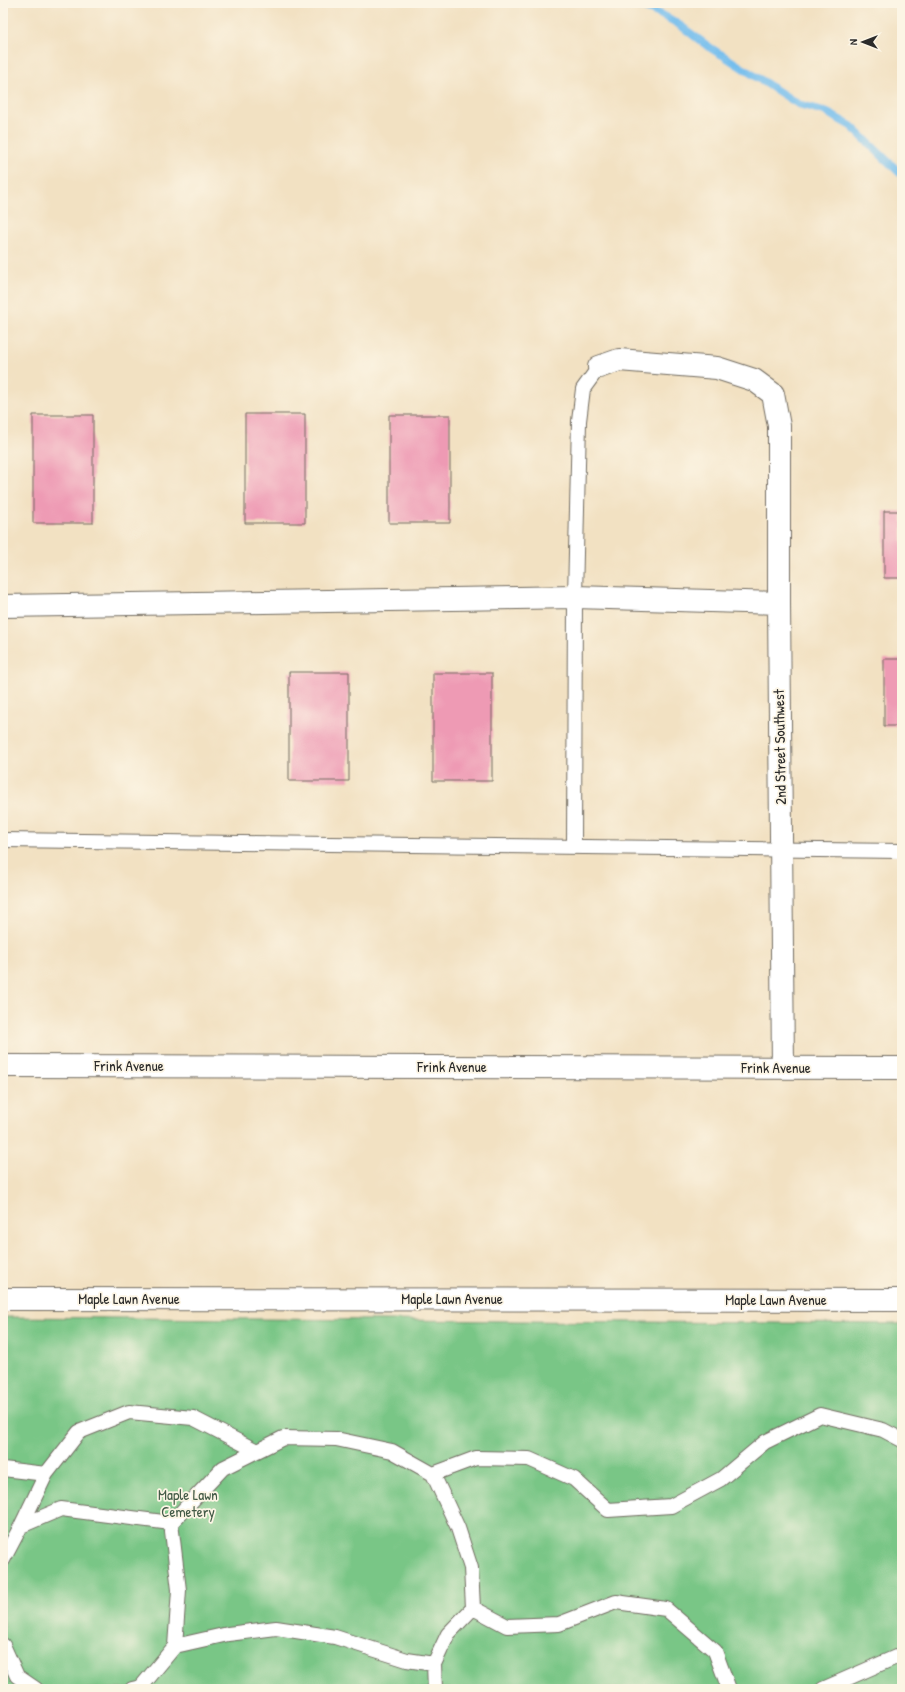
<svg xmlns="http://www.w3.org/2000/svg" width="905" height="1692" viewBox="0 0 905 1692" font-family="'Patrick Hand',sans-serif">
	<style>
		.green { fill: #79c686; stroke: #527858 }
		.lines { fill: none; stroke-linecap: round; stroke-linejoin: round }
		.stream { stroke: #75beed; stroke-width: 8 }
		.building { fill: #ee9ab4 }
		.lane-casing { stroke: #716b60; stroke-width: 16 }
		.street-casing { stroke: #716b60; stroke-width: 24 }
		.lane { stroke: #fff; stroke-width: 14 }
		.street { stroke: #fff; stroke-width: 22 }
		.labels { text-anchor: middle; stroke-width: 3.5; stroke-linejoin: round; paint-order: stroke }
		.street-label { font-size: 15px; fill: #2b2b2b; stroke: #fcf5e5 }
		.park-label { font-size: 15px; fill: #425a46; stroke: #fcf5e5 }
	</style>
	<rect width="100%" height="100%" fill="#fcf5e5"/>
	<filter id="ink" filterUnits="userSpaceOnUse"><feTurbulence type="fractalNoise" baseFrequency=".025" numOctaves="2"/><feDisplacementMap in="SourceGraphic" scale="8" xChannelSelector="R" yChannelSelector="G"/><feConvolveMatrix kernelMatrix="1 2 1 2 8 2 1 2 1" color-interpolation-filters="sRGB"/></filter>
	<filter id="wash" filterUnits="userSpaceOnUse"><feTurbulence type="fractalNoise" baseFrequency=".012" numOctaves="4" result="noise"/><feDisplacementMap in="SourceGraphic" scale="16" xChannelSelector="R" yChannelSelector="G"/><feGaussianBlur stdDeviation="0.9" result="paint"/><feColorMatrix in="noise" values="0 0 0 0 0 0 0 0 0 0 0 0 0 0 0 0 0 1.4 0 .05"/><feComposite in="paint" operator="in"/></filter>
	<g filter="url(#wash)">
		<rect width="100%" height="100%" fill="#f2e1c2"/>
		<path class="green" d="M3 1317 902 1324V1689H3Z"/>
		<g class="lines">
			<path class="stream" d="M628 3C644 7 660 13 675 22 692 33 706 47 724 56L798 104 824 111 851 126 902 175"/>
		</g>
		<g id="blocks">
			<path class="building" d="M245 414H305V523H245Z
				M33 415H93V523H33Z
				M389 415H450V523H389Z
				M884 511H902V578H884Z
				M884 659H902V726H884Z
				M289 672H349V781H289Z
				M433 673H492V781H433Z"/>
		</g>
	</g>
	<g filter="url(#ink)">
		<use href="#blocks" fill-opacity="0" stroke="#716b60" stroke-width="1"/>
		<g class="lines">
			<defs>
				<path id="lane" d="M3 840 902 851
					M574 846 575 597 579 421 583 389 599 367
					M3 1469 46 1474
					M433 1474 458 1528 471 1568 473 1608
					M171 1523 223 1468 283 1438 336 1439 392 1451 433 1474 476 1458 529 1459 574 1479 608 1510 671 1506 721 1479 765 1442 820 1415 883 1430 902 1440
					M21 1526 46 1474 79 1432 129 1412 193 1418 257 1451
					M3 1560 21 1526 61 1509 171 1523
					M3 1645 17 1676 36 1689
					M175 1646 228 1634 276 1628 335 1637 407 1660 434 1664
					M132 1689 141 1687 175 1646 179 1590 171 1523
					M435 1689 434 1664 448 1634 473 1608 507 1626 559 1624 616 1602 666 1609 715 1651 729 1689
					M823 1689 896 1657 902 1656"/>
				<path id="street" d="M599 367 619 360 717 368 754 380 773 394 779 426V603L783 1068
					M3 606 575 597 779 603
					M3 1066 902 1068
					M3 1299 902 1300"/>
			</defs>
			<use href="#lane" class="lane-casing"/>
			<use href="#street" class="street-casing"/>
			<use href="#lane" class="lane"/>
			<use href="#street" class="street"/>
		</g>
	</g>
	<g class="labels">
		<g class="street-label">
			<text transform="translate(780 747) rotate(-91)" y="5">2nd Street Southwest</text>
			<text x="129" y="1071">Frink Avenue</text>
			<text x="452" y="1072">Frink Avenue</text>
			<text x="776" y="1073">Frink Avenue</text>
			<text x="129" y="1304">Maple Lawn Avenue</text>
			<text x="452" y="1304">Maple Lawn Avenue</text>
			<text x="776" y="1305">Maple Lawn Avenue</text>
		</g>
		<g class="park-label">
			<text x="188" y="1500">Maple Lawn<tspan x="188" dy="17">Cemetery</tspan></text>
		</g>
	</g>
	<rect width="905" height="1692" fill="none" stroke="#fcf5e5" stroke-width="16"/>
	<g transform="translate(863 42) rotate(270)" stroke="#fcf5e5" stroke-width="3" paint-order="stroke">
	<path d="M0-3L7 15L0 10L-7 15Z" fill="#2b2b2b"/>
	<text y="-6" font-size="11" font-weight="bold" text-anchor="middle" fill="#2b2b2b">N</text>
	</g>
</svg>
